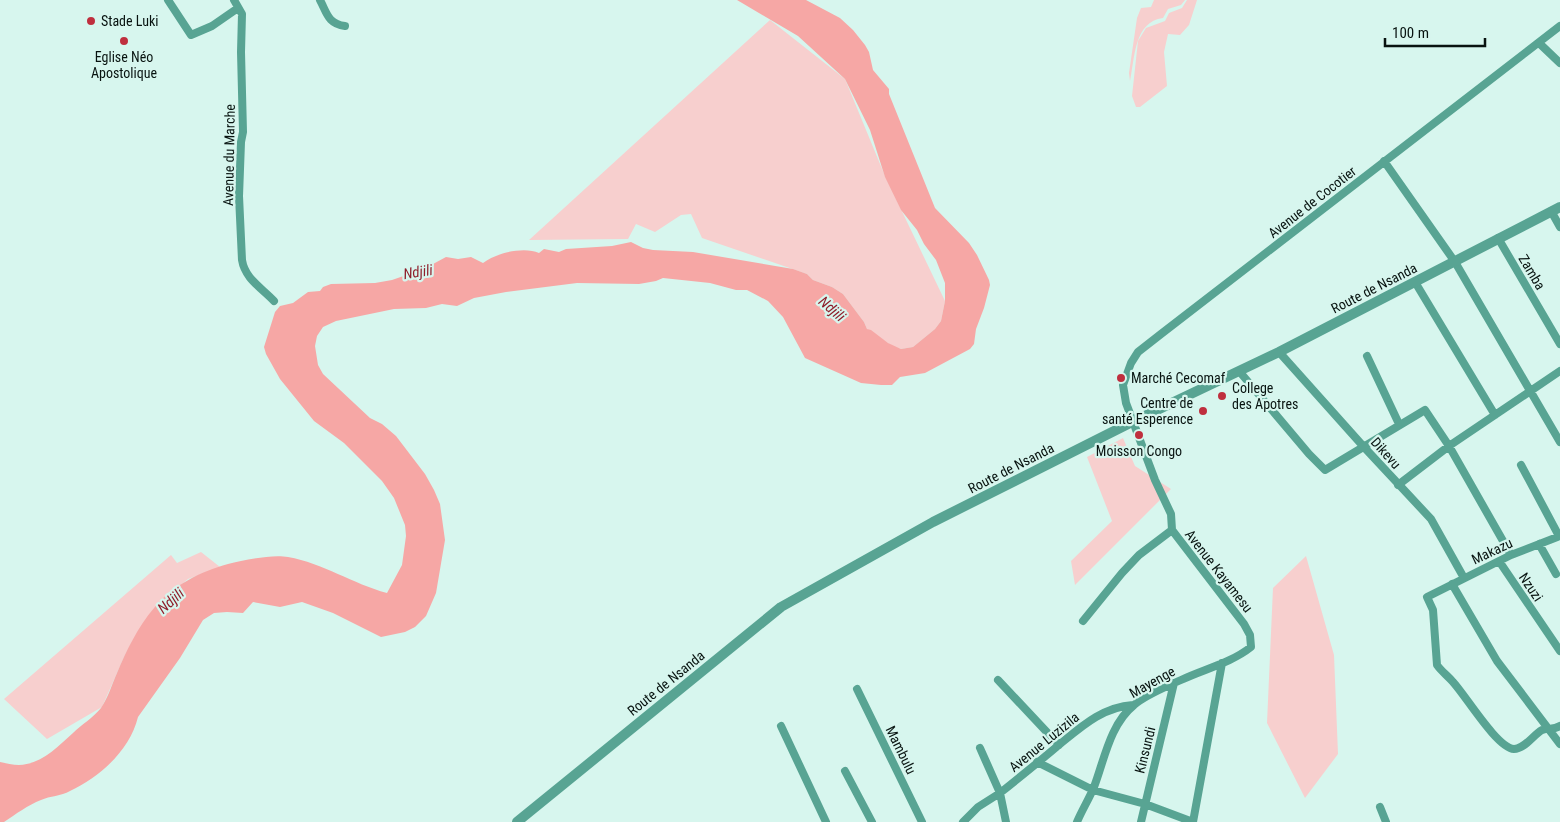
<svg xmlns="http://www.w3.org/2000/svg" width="1560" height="822" viewBox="0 0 1560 822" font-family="'Roboto Condensed',sans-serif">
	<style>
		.green { fill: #f7cfce }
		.water { fill: #f6a7a5 }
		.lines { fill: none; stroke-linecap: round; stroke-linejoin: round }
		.minor { stroke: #58a493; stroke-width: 8 }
		.tertiary { stroke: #58a493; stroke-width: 10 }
		.poi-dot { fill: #bf2f3e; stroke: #d7f6ee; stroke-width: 2 }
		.labels { text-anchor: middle; stroke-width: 4.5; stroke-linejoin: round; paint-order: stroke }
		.poi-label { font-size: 14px; fill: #081310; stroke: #d7f6ee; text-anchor: start }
		.street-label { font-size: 14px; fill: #081310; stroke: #d7f6ee }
		.water-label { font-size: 15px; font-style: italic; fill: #8f1e2b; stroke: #d7f6ee }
	</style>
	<rect width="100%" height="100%" fill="#d7f6ee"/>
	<path class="green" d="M1154 0H1185L1181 5 1168 9 1163 18C1134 22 1135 57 1130 81L1129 73 1137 18 1141 8 1151 7Z
		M1187 0H1197L1189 25 1180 35 1168 34 1164 52 1167 86 1140 107H1136L1132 96 1138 41 1146 28 1165 21 1169 13 1182 8Z
		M770 20 845 79 885 176 945 301 941 321 935 329 913 347 901 349 892 346 867 329 864 322 843 294 832 287 813 280 807 274 702 238 691 214 681 215 655 232 636 224 628 239 529 240Z
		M1123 438 1135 466 1171 489 1075 585 1071 561 1112 521 1087 457Z
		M201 552 220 567 188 579 154 608 133 640 124 657 102 707 47 739 4 699 171 555 177 563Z
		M1306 556 1334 655 1338 754 1305 798 1267 723 1273 588Z"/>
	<path class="water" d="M737 0H806L840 18 853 30 865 45 869 52 873 70 889 89V94L935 208 969 243 977 255 989 280 990 285 984 308 976 329 974 344 970 349 925 373 900 377 892 385H881L861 383 805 358 783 317 768 301 747 290H736L710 283 663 278 656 281 639 284 577 283 506 292 474 298 457 306 442 304 426 308 394 309 336 321 323 327 317 336 315 346 318 365 323 374 370 418 382 424 396 436 425 474 434 490 440 504 445 540 436 593 426 616 415 627 405 632 381 637 333 613 302 602 280 607 253 602 243 613 227 612 214 613 203 620 180 658 138 717C130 750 100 777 70 791 61 796 50 796 41 800 28 805 16 814 4 822H0V762C6 763 13 765 19 765 42 764 57 747 73 733 82 724 93 718 101 708 108 698 112 684 117 673 126 651 138 627 154 608 173 585 200 572 228 564 244 560 272 554 288 557 323 563 353 584 387 593L402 565 406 536 405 525 394 498 382 481 344 443 314 421 280 379 266 354 264 347 275 312 280 306 293 303 308 292 320 291 323 287 331 284 375 283 392 280 418 271H430L433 264 446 257 458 259 471 257 483 263C496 253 524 246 539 253L544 249 559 252 566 249 612 246 631 242 643 248 653 250 693 252 793 269 807 274 813 280 832 287 843 294 864 322 867 329 871 330 888 343 901 349 913 347 935 329 941 321 945 301V283L936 260 924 244 917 230 901 210 885 177 870 130 845 79 798 36Z"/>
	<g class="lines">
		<path class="minor" d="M168 0 191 35 212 26 238 8
			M234 0 242 14 241 52 243 132 241 142 239 196 242 260C245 279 262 288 274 301
			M320 0C327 13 328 24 345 26
			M1539 43 1560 63
			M1384 161 1455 262 1560 442
			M1551 211 1560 227
			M1498 238 1560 344
			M1415 282 1495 415
			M1279 352 1363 446 1431 519 1464 578
			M1367 356 1399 424
			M1239 371 1309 454 1325 470 1425 410 1449 446 1511 555
			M1521 465 1559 536
			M1398 485 1449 446 1560 371
			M1560 536 1511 555 1427 597 1433 610 1437 665C1442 672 1448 676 1453 682 1466 696 1497 748 1514 749 1525 749 1533 735 1542 730 1549 727 1552 731 1560 726
			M1539 544 1556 574
			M1499 561 1560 651
			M1452 584 1497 661 1560 744
			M1083 621 1122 573 1139 555 1172 530
			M998 680 1059 745
			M857 689 922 822
			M781 726 826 822
			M1037 762 1093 790 1145 804 1193 822 1222 663
			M845 771 872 822
			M1380 807 1386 822
			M963 822 978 807 1000 793 980 748
			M1006 822 1000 793C1020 777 1040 761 1060 744 1082 726 1103 707 1133 705
			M1077 822C1082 810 1089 799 1094 787 1104 761 1110 724 1134 705 1147 694 1166 687 1181 680 1204 669 1231 663 1251 647L1250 635 1244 624 1172 530 1171 514 1155 480 1126 403 1123 385 1131 363 1138 352 1161 334 1560 26
			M1141 822 1174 683"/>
		<path class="tertiary" d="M517 822 781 607 933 522 1134 421 1279 352 1560 207"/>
	</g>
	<g class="poi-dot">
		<circle cx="91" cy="21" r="5"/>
		<circle cx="124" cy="41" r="5"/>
		<circle cx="1121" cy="378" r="5"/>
		<circle cx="1222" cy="396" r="5"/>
		<circle cx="1203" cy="411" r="5"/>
		<circle cx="1139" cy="435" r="5"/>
	</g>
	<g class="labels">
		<g class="poi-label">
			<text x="101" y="26">Stade Luki</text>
			<text x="124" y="62" text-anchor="middle">Eglise Néo<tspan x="124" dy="16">Apostolique</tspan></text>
			<text x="1131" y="383">Marché Cecomaf</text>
			<text x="1232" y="393">College<tspan x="1232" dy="16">des Apotres</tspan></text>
			<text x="1193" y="408" text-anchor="end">Centre de<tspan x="1193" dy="16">santé Esperence</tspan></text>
			<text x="1139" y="456" text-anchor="middle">Moisson Congo</text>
		</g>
		<g class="street-label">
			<text transform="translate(229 155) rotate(-89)" y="5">Avenue du Marche</text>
			<text transform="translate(1312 202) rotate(-38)" y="5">Avenue de Cocotier</text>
			<text transform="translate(1532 272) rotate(59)" y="5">Zamba</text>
			<text transform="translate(1374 288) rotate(-27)" y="5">Route de Nsanda</text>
			<text transform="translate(1386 453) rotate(48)" y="5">Dikevu</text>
			<text transform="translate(1011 468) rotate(-27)" y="5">Route de Nsanda</text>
			<text transform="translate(1492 551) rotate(-25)" y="5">Makazu</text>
			<text transform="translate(1219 571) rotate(52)" y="5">Avenue Kayamesu</text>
			<text transform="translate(1531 587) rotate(56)" y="5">Nzuzi</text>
			<text transform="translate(1152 682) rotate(-29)" y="5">Mayenge</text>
			<text transform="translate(666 683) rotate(-39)" y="5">Route de Nsanda</text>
			<text transform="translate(1044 742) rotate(-39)" y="5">Avenue Luzizila</text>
			<text transform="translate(901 750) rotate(64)" y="5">Mambulu</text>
			<text transform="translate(1145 750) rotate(-76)" y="5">Kinsundi</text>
		</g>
		<g class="water-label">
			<text transform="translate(418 272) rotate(-9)" y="5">Ndjili</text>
			<text transform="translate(832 309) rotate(41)" y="5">Ndjili</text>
			<text transform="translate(171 601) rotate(-42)" y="5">Ndjili</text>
		</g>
	</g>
	<path d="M1385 38v8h100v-8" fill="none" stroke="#081310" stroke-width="2.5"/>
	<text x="1392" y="38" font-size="15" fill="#081310" stroke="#d7f6ee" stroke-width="4" paint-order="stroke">100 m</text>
</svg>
